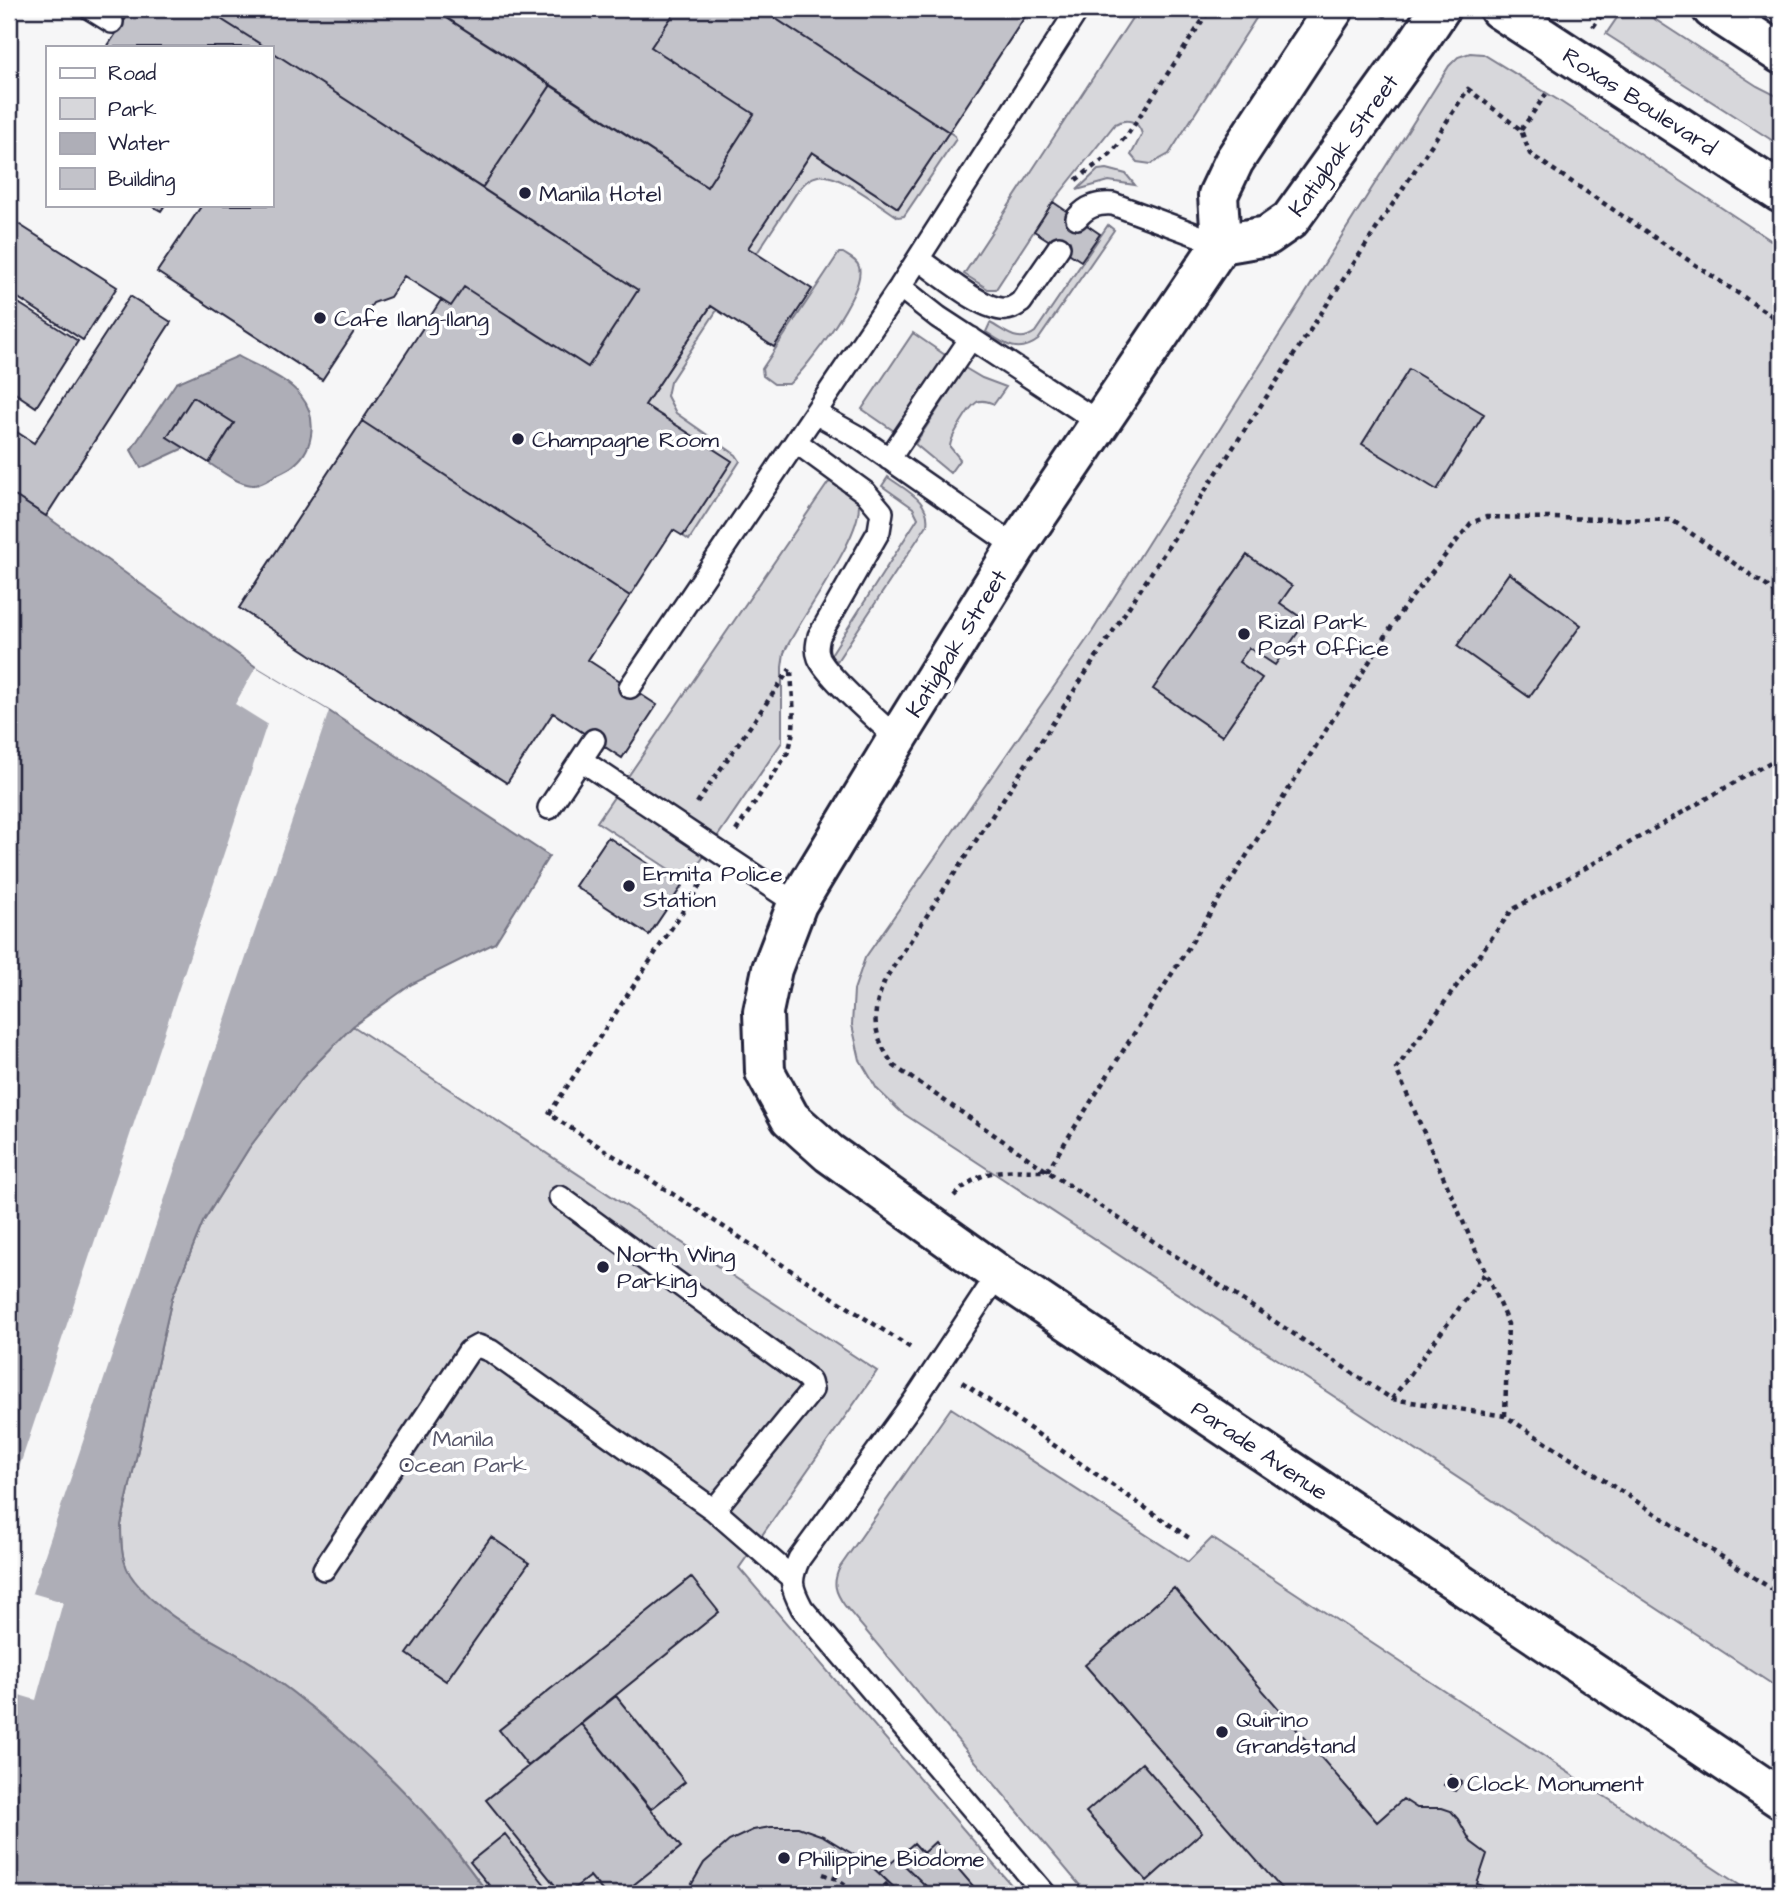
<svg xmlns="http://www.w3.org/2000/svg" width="1790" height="1903" viewBox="0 0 1790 1903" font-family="'Architects Daughter',sans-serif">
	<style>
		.green { fill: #d7d7db; stroke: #7c7c8b; stroke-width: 2 }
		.water { fill: #aeaeb7; stroke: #767685; stroke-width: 2 }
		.pier { fill: #f6f6f7 }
		.building { fill: #c2c2c9; stroke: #22223b; stroke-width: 2 }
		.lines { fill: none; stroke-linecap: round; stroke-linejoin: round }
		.service-casing { stroke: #22223b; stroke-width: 26 }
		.minor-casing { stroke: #22223b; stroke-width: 44 }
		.trunk-casing { stroke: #22223b; stroke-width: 44 }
		.path { stroke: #22223b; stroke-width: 4.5; stroke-dasharray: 5 5; stroke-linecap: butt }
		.service { stroke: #fff; stroke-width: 21 }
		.minor { stroke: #fff; stroke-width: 38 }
		.trunk { stroke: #fff; stroke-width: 38 }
		.poi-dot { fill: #22223b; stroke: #fff; stroke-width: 2.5 }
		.labels { text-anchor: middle; stroke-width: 7; stroke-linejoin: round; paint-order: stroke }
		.street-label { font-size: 23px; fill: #22223b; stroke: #fff }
		.poi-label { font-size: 23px; fill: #22223b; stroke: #fff; text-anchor: start }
		.park-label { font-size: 23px; fill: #58586b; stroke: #fff }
	</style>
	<rect width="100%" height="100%" fill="#f6f6f7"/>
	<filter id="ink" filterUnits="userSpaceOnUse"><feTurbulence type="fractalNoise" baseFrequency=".0143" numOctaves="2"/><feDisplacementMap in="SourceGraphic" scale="14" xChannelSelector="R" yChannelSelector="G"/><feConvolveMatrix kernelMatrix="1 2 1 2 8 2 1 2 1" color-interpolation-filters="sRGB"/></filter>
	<g filter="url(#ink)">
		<path class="green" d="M1138 9H1262L1169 154 1151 164 1137 162 1131 155 1142 134C1138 120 1127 118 1115 124L1053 202 996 289H988L964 274Z
			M1623 9H1639L1757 86 1781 98V146L1606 34Z
			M1470 53 1483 54 1558 100 1781 247V1690L901 1112 877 1089 860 1060 852 1025 854 990 865 958 1092 632 1449 66 1458 57Z
			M949 132 955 136 956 139 904 216 898 217C881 206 836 171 818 176 809 178 805 183 799 189L757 253 748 248 812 152 898 208Z
			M1107 169 1126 174 1135 185 1109 181 1077 190 1098 170Z
			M1108 225 1114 230 1038 340C1018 355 1004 344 986 332L990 323C1006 331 1018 345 1035 332Z
			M839 253H843C849 257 857 260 859 267 866 291 807 368 789 384H774L763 376 762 369Z
			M711 306 717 310 670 382 667 396 676 413 736 455 740 461 689 540 683 536 731 461 645 405Z
			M913 333 948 357 897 433 862 409Z
			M965 368 982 378 1006 387 994 404C989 402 983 399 977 402 969 407 950 438 950 447L960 459 950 473 915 444Z
			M888 477C905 490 931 501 927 525L837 661 830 656 918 518 913 508 882 486Z
			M833 481C841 486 855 491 858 501 867 531 798 620 784 653L782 667V742L687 881 597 822 828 483Z
			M353 1026 877 1371 739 1568 1019 1894H489C470 1871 453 1845 433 1823 389 1773 326 1716 272 1677 227 1643 169 1626 133 1580 121 1564 121 1544 121 1525L172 1298 203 1222 249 1148 303 1077Z
			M951 1408 1188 1562 1212 1538 1753 1894H1087L845 1606C835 1592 832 1583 840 1567Z"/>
		<path class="water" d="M238 356C257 367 287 378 301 396 317 416 315 447 295 464 290 469 283 472 276 475 269 479 260 486 252 485 237 484 221 471 209 463L234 423 193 397 167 437 184 448 141 468 131 450 176 383Z
			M9 492 46 516 256 667 329 711 549 856 495 943 412 984 353 1026 303 1077 249 1148 203 1222 172 1298 121 1525C121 1544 121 1564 134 1580 169 1626 227 1643 272 1677 326 1716 389 1773 433 1823 453 1845 470 1871 489 1894H9Z"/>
		<path class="pier" d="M256 667 329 711 32 1593 63 1602 36 1700 9 1692V1498L267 724 235 704Z"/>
		<path class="building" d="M132 9H205L265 47H107Z
			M205 9H433L551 85 482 188 271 51V47H265Z
			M433 9H677L651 47 754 114 707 187Z
			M677 9H761L949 132 898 208 812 152 748 248 812 289 774 347 711 306 645 405 732 461 683 536 673 530 630 596 362 421 441 300 451 306 464 287 588 367 638 290 482 188 551 85 707 187 754 114 651 47Z
			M761 9H1030L949 132Z
			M271 51 638 290 588 367 464 287 451 306 404 276 390 297 373 303 322 380 157 272 202 205H271Z
			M1053 202 1100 234 1081 261 1034 231Z
			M150 205H165L161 211Z
			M9 218 117 287 83 340 9 292Z
			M130 296 171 322 46 516 9 492V427L34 443Z
			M9 297 78 341 36 407 9 389Z
			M1409 369 1484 414 1437 490 1362 444Z
			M193 397 234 423 209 463 167 437Z
			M362 421 630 596 588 660 657 705 622 758 553 713 507 783 239 608Z
			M1247 555 1292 586 1280 603 1306 621 1275 665 1249 648 1239 662 1262 678 1222 736 1153 689Z
			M1509 573 1581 625 1529 697 1457 646Z
			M608 837 682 886 649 935 575 886Z
			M491 1537 529 1563 446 1681 407 1654Z
			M691 1577 719 1612 528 1766 499 1730Z
			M1174 1588 1377 1822 1403 1799 1417 1808H1442L1451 1811 1458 1819 1471 1842 1487 1854 1477 1884 1508 1894H1286L1085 1665Z
			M616 1696 685 1782 651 1809 581 1724Z
			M581 1724 681 1847 622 1894H605L590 1876 567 1894H562L486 1800Z
			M1142 1763 1202 1832 1147 1881 1086 1812Z
			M1451 1775 1462 1782 1455 1791 1444 1785Z
			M771 1827H798L823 1836 869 1864 901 1894H686L704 1863 729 1841 753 1830Z
			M505 1834 552 1894H496L470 1862Z
			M935 1842 980 1894H923L929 1889 897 1858 914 1843 923 1853Z
			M897 1858 929 1889 923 1894H901L879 1873Z"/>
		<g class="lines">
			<defs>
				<path id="service" d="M91 9 112 22
					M1077 218C1087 206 1098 203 1113 204L1221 244
					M918 259C938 272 984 312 1006 309 1012 309 1017 305 1021 302L1059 247
					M900 287 938 317 1100 423
					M815 413 858 437 1016 547
					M796 442 866 493 882 512 879 531 819 636C817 645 816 650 819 658 827 677 880 722 897 739
					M889 459 971 338
					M630 687 900 287 1078 9
					M581 760 797 904
					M549 808 594 740
					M560 1197 806 1377 810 1382 812 1390 714 1510
					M998 1274 914 1401 799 1559C789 1581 791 1587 802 1608L1045 1894
					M324 1569 469 1351 478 1346 491 1351 714 1510 791 1577"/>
				<path id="minor" d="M1334 9 1234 161 1218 195 1221 244 1016 547 897 739 797 904 772 969 763 1012 765 1072 790 1118 829 1153 998 1274 1781 1799
					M1221 244 1267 236 1290 220 1416 45 1440 9"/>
				<path id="trunk" d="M1499 9 1781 193
					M1712 9 1781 54"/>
			</defs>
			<use href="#service" class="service-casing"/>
			<use href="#minor" class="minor-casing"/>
			<use href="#trunk" class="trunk-casing"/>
			<path class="path" d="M1373 9 1389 18
				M1593 27 1606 9
				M1521 130 1546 94
				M1076 180 1110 154 1128 134 1210 9
				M1781 322 1530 154 1521 130 1468 89 886 978C870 1014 872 1034 894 1066L1047 1171 1392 1399 1505 1416 1781 1595
				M697 803 790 669
				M736 831 787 754C798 728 792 698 791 670
				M706 876 549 1114 914 1350
				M1047 1171 1404 607 1471 523 1486 517 1672 520 1781 596
				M954 1196C985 1165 1006 1171 1046 1171
				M962 1382 1192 1540
				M1392 1399 1485 1273
				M1505 1416 1508 1324 1396 1069 1512 910 1781 756
				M823 1874 837 1879 859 1894
				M877 1894 889 1882"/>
			<use href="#service" class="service"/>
			<use href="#minor" class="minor"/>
			<use href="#trunk" class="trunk"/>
		</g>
	</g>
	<g class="poi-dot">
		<circle cx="525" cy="193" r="7"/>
		<circle cx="320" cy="318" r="7"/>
		<circle cx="518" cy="439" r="7"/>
		<circle cx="1244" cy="634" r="7"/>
		<circle cx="629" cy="886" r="7"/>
		<circle cx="603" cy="1267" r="7"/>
		<circle cx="1222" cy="1732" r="7"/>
		<circle cx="1453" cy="1783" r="7"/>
		<circle cx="784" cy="1858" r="7"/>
	</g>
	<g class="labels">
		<g class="street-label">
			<text transform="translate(1640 101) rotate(33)" y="8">Roxas Boulevard</text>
			<text transform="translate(1343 145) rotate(-54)" y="8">Katigbak Street</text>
			<text transform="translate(956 643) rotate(-58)" y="8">Katigbak Street</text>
			<text transform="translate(1260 1450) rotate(34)" y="8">Parade Avenue</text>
		</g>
		<g class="poi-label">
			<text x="539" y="201">Manila Hotel</text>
			<text x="334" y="326">Cafe Ilang-Ilang</text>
			<text x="532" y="447">Champagne Room</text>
			<text x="1258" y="629">Rizal Park<tspan x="1258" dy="26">Post Office</tspan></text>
			<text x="643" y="881">Ermita Police<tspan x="643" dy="26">Station</tspan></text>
			<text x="617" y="1262">North Wing<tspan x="617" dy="26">Parking</tspan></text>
			<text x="1236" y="1727">Quirino<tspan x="1236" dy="26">Grandstand</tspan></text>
			<text x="1467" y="1791">Clock Monument</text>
			<text x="798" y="1866">Philippine Biodome</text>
		</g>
		<g class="park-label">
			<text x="463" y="1446">Manila<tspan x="463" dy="26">Ocean Park</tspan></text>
		</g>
	</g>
	<rect width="1790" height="1903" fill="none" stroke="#fff" stroke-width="35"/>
	<rect x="18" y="18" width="1755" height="1868" fill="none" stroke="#22223b" stroke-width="2.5" filter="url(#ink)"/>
	<rect x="46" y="46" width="228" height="161" fill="#ffffff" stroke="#a7a7b1" stroke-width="2"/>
	<rect x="60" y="68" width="35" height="10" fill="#ffffff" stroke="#a7a7b1" stroke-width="2"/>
	<text x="108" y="80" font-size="21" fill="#22223b">Road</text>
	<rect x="60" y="98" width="35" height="21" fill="#d7d7db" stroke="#a7a7b1" stroke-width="2"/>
	<text x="108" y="116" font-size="21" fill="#22223b">Park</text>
	<rect x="60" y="133" width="35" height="21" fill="#aeaeb7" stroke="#a7a7b1" stroke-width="2"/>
	<text x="108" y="150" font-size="21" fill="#22223b">Water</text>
	<rect x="60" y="168" width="35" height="21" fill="#c2c2c9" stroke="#a7a7b1" stroke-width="2"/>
	<text x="108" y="186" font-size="21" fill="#22223b">Building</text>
</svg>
